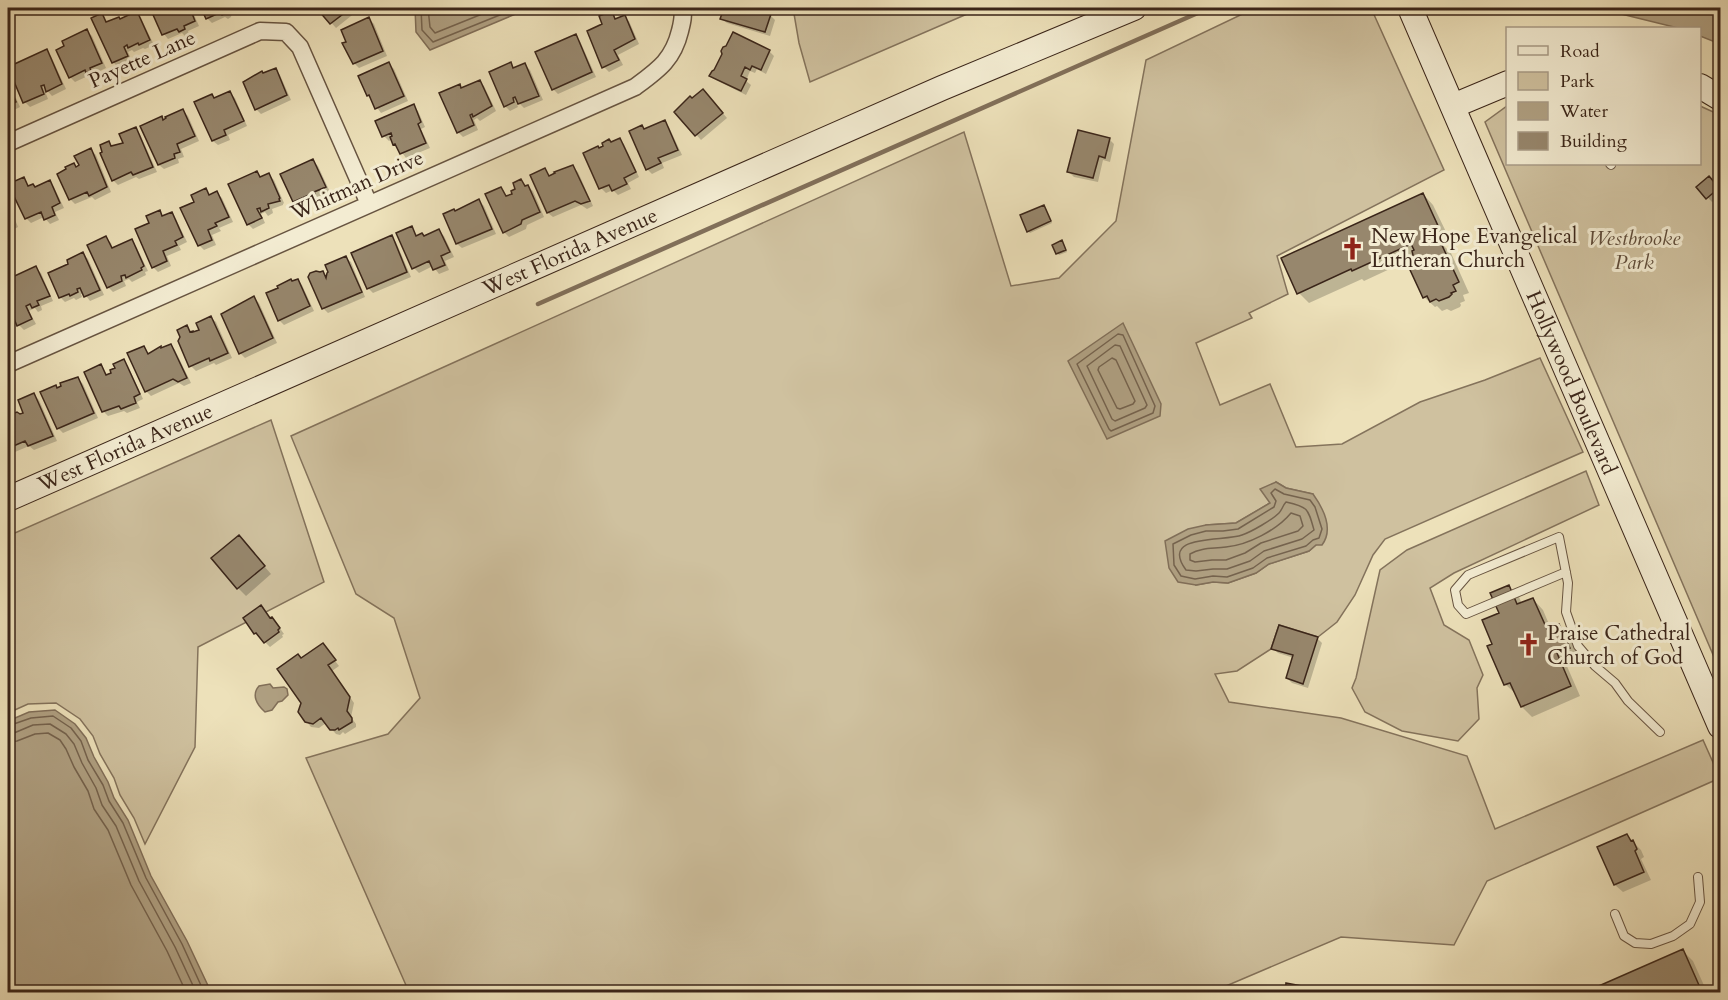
<svg xmlns="http://www.w3.org/2000/svg" width="1728" height="1000" viewBox="0 0 1728 1000" font-family="Cardo,serif">
	<style>
		.green { fill: #cfc19f; stroke: #84735c; stroke-width: 1.5; fill-rule: evenodd }
		.water { fill: #b0a183; stroke: #816f59; stroke-width: 1.5 }
		.shadow { fill: #0003 }
		.lines { fill: none; stroke-linecap: round; stroke-linejoin: round }
		.shore { stroke: #75634e; stroke-width: 1.5 }
		.stream { stroke: #816f59; stroke-width: 4.5 }
		.building { fill: #97876d; stroke: #3a2519; stroke-width: 1.5 }
		.lane-casing { stroke: #675441; stroke-width: 10 }
		.street-casing { stroke: #675441; stroke-width: 19 }
		.secondary-casing { stroke: #3a2519; stroke-width: 26 }
		.lane { stroke: #f3ecd2; stroke-width: 8 }
		.street { stroke: #f3ecd2; stroke-width: 16 }
		.secondary { stroke: #f3ecd2; stroke-width: 24 }
		.labels { text-anchor: middle; stroke-width: 6; stroke-linejoin: round; paint-order: stroke }
		.street-label { font-size: 21px; fill: #3a2519; stroke: #f3ecd2 }
		.poi-label { font-size: 21px; fill: #3a2519; stroke: #f3ecd2; text-anchor: start }
		.park-label { font-size: 21px; font-style: italic; fill: #5f4c3a; stroke: #f3ecd2 }
	</style>
	<rect width="100%" height="100%" fill="#ede1ba"/>
	<filter id="stains"><feTurbulence type="fractalNoise" baseFrequency=".00333" numOctaves="4"/><feColorMatrix values="0 0 0 0 .2 0 0 0 0 .09 0 0 0 0 .02 0 0 0 .5 -.17"/></filter>
	<radialGradient id="worn" r=".72"><stop offset=".6" stop-color="#630" stop-opacity="0"/><stop offset="1" stop-color="#630" stop-opacity=".3"/></radialGradient>
	<path class="green" d="M793 8H981L810 82 799 43Z
		M1255 8H1371L1444 170 1277 256 1288 294 1249 313 1252 318 1196 343 1220 405 1270 384 1296 447 1342 444 1420 402 1485 380 1540 358 1583 452 1385 539 1373 555 1355 595 1337 622 1318 637 1279 625 1271 649 1237 671 1215 674 1229 702 1341 718 1467 756 1495 829 1703 740 1720 778 1487 881 1454 945 1341 937 1212 992H409L306 758 388 734 420 698 394 618 356 594 291 436 964 132 1011 286 1059 278 1116 221 1146 60ZM1276 482 1286 488 1313 494 1316 545 1309 551 1269 564 1256 573 1228 583 1213 582 1196 585 1206 525 1236 523 1270 503Z
		M1507 106 1508 164H1700V106L1720 115V671L1485 122Z
		M271 420 324 582 198 647 195 747 145 844 134 818 120 795 114 778 100 754 93 736 80 719 56 703 28 704 8 713V536Z
		M1586 471 1599 505 1454 573 1430 588 1444 625 1469 640 1483 675 1477 688 1479 719 1458 741 1402 731 1365 712 1352 688 1356 678 1380 570 1407 550Z"/>
	<path class="water" d="M415 8H530L430 50 416 32Z
		M1619 8H1720V44L1700 36V28H1678L1617 13Z
		M1123 323 1161 404 1160 416 1107 439 1068 361Z
		M1276 482 1286 488 1313 494C1323 508 1334 529 1322 545H1316L1309 551 1269 564 1256 573 1228 583 1213 582 1196 585 1178 582 1169 568 1165 541 1188 529 1206 525 1236 523 1270 503 1260 489Z
		M270 684 273 688 284 687 287 689 288 695 282 701 278 702 272 710 265 712C257 705 251 695 259 686Z
		M55 710 75 724 86 738 94 757 108 782 114 798 128 820 151 876 187 941 211 992H8V721L29 712Z"/>
	<path class="shadow" d="M152 8H191L199 26 188 31 189 34 185 36 182 33 168 39 164 34Z
		M203 8H245L232 13 231 17 228 19 225 17 212 23 207 18Z
		M323 8H361L336 28 320 10Z
		M725 8H773L771 16 775 20 770 36 727 23 722 19Z
		M611 12 617 20 624 17 629 21 639 44 618 55 623 65 609 72 604 67Z
		M136 13 141 18 154 45 145 49 143 48 134 52 132 50 128 52 132 61 118 67 113 62 102 14 108 23 120 20Z
		M369 19 374 24 387 56 359 68 354 63Z
		M87 31 92 36 106 68 94 74 95 76 92 77 90 75 75 82 70 77Z
		M576 36 580 41 596 77 558 94 553 89 537 53Z
		M46 51 51 56 66 89 52 96 43 86 48 99 30 107 25 102 9 67Z
		M769 51 774 56 766 74 757 69 755 73 750 71 746 81 751 85 746 95 716 80 711 75Z
		M389 64 394 69 408 101 381 113 368 95Z
		M511 64 515 69 525 65 530 70 543 100 524 108 515 99 518 107 510 111 505 106Z
		M276 70 280 75 291 100 261 114 256 109 264 75Z
		M8 80 20 107 8 113V115Z
		M479 81 484 86 496 111 480 121 477 118 474 120 478 130 463 137 458 132 459 86 462 89Z
		M230 93 235 98 247 126 228 135 230 140 218 145 213 141 215 99Z
		M708 96 727 118 701 140 676 112 692 100Z
		M413 106 418 111 425 127 421 129 430 148 406 158 392 139 389 141 384 136Z
		M183 111 188 116 199 141 181 149 184 157 178 159 179 163 164 169 159 165 161 118 164 121Z
		M664 122 669 127 682 155 662 163 664 168 652 174 647 169 642 127 645 130Z
		M136 129 140 134 157 172 139 179 136 177 118 185 113 180 109 143 113 147 125 144Z
		M1109 139 1114 144 1110 162 1103 160 1098 182 1074 177 1069 172Z
		M620 140 624 144 639 177 628 183 631 189 618 195 613 190 606 193 601 188 585 153Z
		M91 150 96 155 111 192 95 200 92 197 75 204 70 199 74 165 77 168Z
		M313 161 318 166 330 192 318 197 319 199 316 201 314 199 299 206 294 201Z
		M573 167 578 172 593 206 587 209 581 205 553 217 548 213 545 170 551 177Z
		M257 172 262 178 269 175 274 180 284 203 283 204V205L272 209 273 213 268 216 265 212 261 214 265 223 253 229 248 224Z
		M1709 178 1720 191V195L1712 202 1698 187Z
		M23 179 30 187 36 189 50 182 54 187 64 208 55 212 59 220 50 224 44 217 31 223 26 218Z
		M521 181 533 191 544 217 527 225 526 229 509 237 504 232 501 189 507 197 514 194Z
		M206 190 211 196 217 193 222 198 233 222 219 228 221 231 212 235 216 245 204 250 199 245 196 202Z
		M1423 194 1433 205 1449 238 1440 242 1451 253 1469 293 1463 295 1465 301 1460 303 1461 305 1460 307 1451 311 1447 309 1442 311 1437 306 1435 307 1424 297 1407 261 1364 281 1362 279 1309 303 1299 293Z
		M479 201 484 206 496 234 462 248 457 244 445 215 455 212Z
		M8 202 18 227 8 232Z
		M1045 208 1052 223 1030 233 1028 231Z
		M159 212 164 217 171 214 176 219 187 242 179 246 181 250 167 256 171 266 158 272 153 267 151 223Z
		M412 228 418 237H424L439 231 444 236 454 257 445 261 449 270 439 274 433 266 419 273 414 268Z
		M392 237 396 242 411 277 373 293 368 288Z
		M106 238 111 243 113 249 131 241 136 246 148 271 145 272 146 275 132 282 129 279 124 281 126 286 113 292 108 287Z
		M1062 242 1067 252 1059 255 1057 253Z
		M83 254 88 259 104 295 90 301 84 293 81 294 82 297 76 300 74 298 65 302 60 297 50 274 70 264Z
		M346 258 351 262 365 297 328 313 323 308 322 273 327 278Z
		M36 268 41 273 53 301 41 306 42 310 38 312 35 308 29 311 36 324 24 330 19 325 8 300V281Z
		M297 281 302 285 314 311 284 325 279 320Z
		M254 298 259 303 277 343 245 358 240 353Z
		M211 318 216 322 232 358 216 365 214 363 196 371 191 366 187 327 194 334 201 331Z
		M8 319 13 332 8 334Z
		M171 345 175 350 191 383 184 386 179 383 151 396 146 391 144 347 149 355Z
		M123 361 128 366 143 399 137 402 140 408 127 413 124 411 108 416 103 411 101 366 108 376Z
		M78 379 83 384 98 418 63 433 58 428V389Z
		M34 395 39 400 57 441 34 450 29 446 15 452 11 447 8 440V417L11 420 25 413Z
		M246 545 271 574 246 596 238 588Z
		M1509 587 1519 597 1522 604 1533 599 1543 610 1551 629 1559 626 1569 636 1579 658 1566 664 1580 696 1532 717 1522 707 1517 695 1506 685 1489 647 1494 645Z
		M245 619 271 620 277 624 284 634 282 635 283 637 270 647 256 633Z
		M1317 638 1322 643 1308 688 1292 683 1287 678 1294 658 1278 653 1273 648Z
		M323 645 339 666 332 671 354 703 351 717 356 724V727L345 734 343 732 340 735 336 734 326 723 319 728 311 727 306 721 303 703 301 660Z
		M1627 836 1641 850 1644 857 1641 859 1651 880 1623 892 1615 885 1599 848Z
		M1683 951 1693 961 1707 992H1588Z
		M1288 985 1323 992H1324H1286Z"/>
	<g class="lines">
		<path class="shore" d="M421 8 422 30 433 42 517 8
			M428 8 430 27 435 33 497 8
			M1118 334 1123 335 1155 406 1153 413 1111 431 1109 429 1077 364Z
			M1115 345 1120 346 1147 405 1145 408 1115 421 1112 419 1087 366Z
			M1112 358 1116 360 1135 401 1133 404 1120 409 1117 408 1098 370 1099 367Z
			M1275 489 1284 494 1310 500 1315 507 1322 529 1319 538 1313 540 1306 546 1267 558 1253 568 1227 577 1213 576 1195 579 1181 576 1174 565 1173 544 1191 535 1206 531H1223L1238 529 1274 507 1276 501 1271 493Z
			M1286 502C1308 507 1308 508 1314 530L1302 539 1264 551 1250 561 1227 569H1213L1196 571 1186 570C1159 533 1224 542 1242 535 1251 532 1272 520 1279 513 1282 510 1283 505 1286 502Z
			M1291 513 1300 516 1303 526 1298 531 1261 543 1245 553 1226 560H1212L1195 562 1190 560V554C1202 547 1213 549 1226 547 1248 545 1277 530 1291 513Z
			M8 726 31 718 53 716 71 728 81 741 88 760 103 785 109 801 123 823 146 878 182 944 204 992
			M8 733H14L33 725 50 724 66 734 74 744 82 763 96 788 102 805 116 826 139 881 175 947 196 992
			M8 742 17 741 35 734 48 733 60 740 66 749 74 767 88 791 94 809 108 830 131 885 167 951 186 992"/>
		<path class="stream" d="M538 304 1209 8"/>
	</g>
	<path class="building" d="M150 8H190L195 21 184 26 185 29 179 32 177 29 162 35Z
		M201 8H230H228L227 13 222 15 219 13 206 19Z
		M321 8H351L330 24 318 10Z
		M724 8H767L766 13 771 14 765 32 720 19Z
		M137 11 150 40 139 45 138 43 128 48 127 45 124 47 128 56 112 63 91 18 102 13 106 22 119 17 120 19Z
		M612 11 615 19 625 15 635 39 614 50 619 60 602 68 587 31 602 24 599 16Z
		M369 17 383 51 353 64 342 43 346 42 341 30Z
		M87 29 102 63 90 68 91 71 86 73 85 70 69 78 56 50 64 46 62 41Z
		M733 32 770 50 761 70 752 66 750 70 745 67 741 76 747 79 741 91 709 76 712 71 714 70 722 54 721 51 723 47 726 46Z
		M576 34 592 72 552 90 535 52Z
		M47 49 62 84 46 92 44 85 41 86 44 94 23 103 8 67Z
		M389 62 404 96 375 109 369 95 367 96 358 76Z
		M511 62 513 68 525 63 539 96 518 104 515 97 513 98 514 102 504 107 489 72Z
		M276 68 287 95 255 110 243 82 262 71 263 73Z
		M480 80 492 106 473 117 472 114 470 115 474 125 457 133 439 93 460 84 461 88Z
		M8 83 16 102 8 106Z
		M703 89 723 113 695 136 674 112 690 96 692 98Z
		M230 91 244 121 224 130 226 135 212 141 194 102 212 94 214 98Z
		M414 104 421 122 418 124 426 143 400 154 395 144 393 145 390 137 392 136 391 133 382 137 375 121Z
		M183 109 195 136 177 144 180 152 174 154 175 158 158 165 140 126 162 116 163 120 166 118 165 117Z
		M665 120 678 150 658 158 661 163 646 170 629 131 642 125 644 129Z
		M136 127 153 167 133 175 131 172 112 181 100 153 102 152 100 145 109 141 111 146 123 143 119 134Z
		M1078 130 1110 138 1105 158 1099 156 1093 178 1067 172Z
		M620 138 636 172 624 178 627 184 612 191 609 185 599 189 583 153 598 146 599 148 603 146 602 143 609 139 611 142Z
		M91 148 107 187 89 196 87 192 69 200 57 174 66 169 65 167 74 163 76 167 79 165 74 156Z
		M313 159 326 187 314 192 315 194 310 197 309 195 293 202 280 174Z
		M573 165 590 201 581 204 575 201 547 213 530 175 545 168 549 176 555 173 554 172Z
		M257 171 260 177 269 173 280 198 279 199 280 201 268 204 269 208 261 212 260 208 257 209 262 218 247 225 228 184Z
		M1709 176 1719 188 1706 199 1696 187Z
		M24 177 28 186 33 184 35 187 50 180 60 203 52 207 55 215 44 220 41 212 25 219 8 184Z
		M521 179 525 186 528 185 540 212 522 220 521 224 503 233 485 194 501 187 506 196 512 194 511 191 515 189 513 183Z
		M206 188 209 195 217 191 229 217 215 223 217 226 208 230 212 240 198 246 180 208 194 202 191 195Z
		M1423 193 1439 228 1426 234 1431 245 1440 241 1459 282 1453 285 1456 291 1451 293 1452 294 1449 297 1439 301 1436 299 1430 302 1427 296 1423 298 1405 259 1413 255 1412 251 1414 250 1411 244 1352 271 1351 269 1297 294 1281 258Z
		M479 199 492 229 456 244 443 214 454 209 455 211Z
		M1044 205 1051 221 1027 232 1020 215Z
		M8 206 14 222 8 225Z
		M160 210 162 216 172 212 183 237 175 241 177 245 163 251 167 261 152 268 135 229 149 223 146 216Z
		M412 226 416 236 422 233 424 236 439 229 450 252 441 256 445 265 433 270 429 261 412 269 396 233Z
		M392 235 407 272 367 289 351 253Z
		M106 236 112 248 132 239 144 266 141 268 142 270 126 278 125 275 121 276 122 281 107 288 87 245Z
		M1062 240 1066 250 1056 254 1052 245Z
		M83 252 100 290 84 297 80 288 77 289 78 292 70 296 69 294 59 298 48 273 68 264 67 260Z
		M346 256 362 292 322 309 308 277 310 273 316 271 320 272 323 271 326 278 327 273 328 272 325 265Z
		M36 266 50 296 37 301 39 305 32 308 30 304 26 306 32 319 17 326 8 304V279Z
		M291 279 292 281 298 279 310 306 278 321 266 293 278 288 277 286Z
		M254 296 273 338 239 354 221 314Z
		M211 316 228 353 210 361 209 358 189 367 178 341 180 337 177 330 187 325 190 332 193 331V332L199 330 196 323Z
		M171 344 187 378 178 382 173 379 145 392 127 353 144 346 148 354 161 346V348Z
		M124 359 140 394 134 397 136 403 121 409 119 406 102 412 84 372 101 364 106 375 111 373 110 370 115 368 113 364Z
		M78 377 94 413 57 429 40 392 56 385 57 388 61 386 60 383Z
		M34 393 53 436 28 446 25 441 9 448 8 444V416L10 419 12 418V414L17 412 20 414 23 413 18 400Z
		M239 535 265 566 237 589 211 558Z
		M1509 585 1517 604 1533 598 1547 629 1559 624 1570 648 1557 653 1571 686 1521 707 1510 683 1504 685 1487 646 1492 644 1482 620 1499 613 1490 593Z
		M261 605 270 618 272 617 280 628 278 630 279 632 264 643 256 633 254 634 243 618Z
		M1279 625 1318 637 1303 684 1286 678 1293 655 1271 649Z
		M323 643 336 660 328 665 350 697 347 711 352 718V722L339 730 338 728 335 730H330L321 718 313 724 305 722 298 712 301 703 277 669 298 654 301 658Z
		M1627 834 1631 841 1633 840 1637 849 1635 851 1644 872 1614 885 1597 847Z
		M1683 949 1702 992H1585Z
		M1286 983 1324 990V992H1285Z"/>
	<g class="lines">
		<defs>
			<path id="lane" d="M1610 164 1611 165
				M1566 572 1466 614 1458 605 1455 590 1468 575 1559 537 1568 583 1566 612 1578 646 1595 666 1615 683 1628 701 1660 732
				M1615 914 1624 936 1635 943 1651 944 1673 936 1690 924 1700 902 1698 877"/>
			<path id="street" d="M8 143 260 31 286 32 300 47 369 204
				M8 364 635 87C658 70 673 60 680 31 682 23 684 16 682 8"/>
			<g id="secondary">
				<path id="s1" d="M1410 8 1720 726"/>
				<path d="M1700 86 1720 98"/>
				<path d="M1453 106 1508 83"/>
				<path id="s2" d="M8 499 942 88 1134 8"/>
			</g>
		</defs>
		<use href="#lane" class="lane-casing"/>
		<use href="#street" class="street-casing"/>
		<use href="#secondary" class="secondary-casing"/>
		<use href="#lane" class="lane"/>
		<use href="#street" class="street"/>
		<use href="#secondary" class="secondary"/>
	</g>
	<defs>
		<symbol id="church-bare" viewBox="-9 -9 18 18"><path d="M-1.2-6h2.4v3.5h3.3v2.4h-3.3V6h-2.4V-.1h-3.3v-2.4h3.3Z" fill="#8f2418" stroke="#f3ecd2" stroke-width="2.5" paint-order="stroke"/></symbol>
	</defs>
	<g fill-rule="evenodd">
		<use href="#church-bare" x="1336" y="232" width="33" height="33"/>
		<use href="#church-bare" x="1512" y="628" width="33" height="33"/>
	</g>
	<g class="labels">
		<g class="street-label">
			<text transform="translate(142 59) rotate(-24)" y="7">Payette Lane</text>
			<text transform="translate(357 185) rotate(-24)" y="7">Whitman Drive</text>
			<text dy="7" stroke="none"><textPath href="#s2" startOffset="614">West Florida Avenue</textPath></text>
			<text dy="7" stroke="none"><textPath href="#s1" startOffset="408">Hollywood Boulevard</textPath></text>
			<text dy="7" stroke="none"><textPath href="#s2" startOffset="128">West Florida Avenue</textPath></text>
		</g>
		<g class="poi-label">
			<text x="1371" y="243">New Hope Evangelical<tspan x="1371" dy="24">Lutheran Church</tspan></text>
			<text x="1547" y="640">Praise Cathedral<tspan x="1547" dy="24">Church of God</tspan></text>
		</g>
		<g class="park-label">
			<text x="1634" y="245">Westbrooke<tspan x="1634" dy="24">Park</tspan></text>
		</g>
	</g>
	<rect width="1728" height="1000" fill="none" stroke="#ede1ba" stroke-width="30"/>
	<rect x="9" y="9" width="1710" height="982" fill="none" stroke="#3a2519" stroke-width="3"/>
	<rect x="15" y="15" width="1698" height="970" fill="none" stroke="#3a2519" stroke-width="1.5"/>
	<rect x="1506" y="27" width="195" height="138" fill="#f3ecd2" stroke="#a99c88" stroke-width="1.5"/>
	<rect x="1518" y="46" width="30" height="9" fill="#f3ecd2" stroke="#a99c88" stroke-width="1.5"/>
	<text x="1560" y="57" font-size="18" fill="#3a2519">Road</text>
	<rect x="1518" y="72" width="30" height="18" fill="#cfc19f" stroke="#a99c88" stroke-width="1.5"/>
	<text x="1560" y="87" font-size="18" fill="#3a2519">Park</text>
	<rect x="1518" y="102" width="30" height="18" fill="#b0a183" stroke="#a99c88" stroke-width="1.5"/>
	<text x="1560" y="117" font-size="18" fill="#3a2519">Water</text>
	<rect x="1518" y="132" width="30" height="18" fill="#97876d" stroke="#a99c88" stroke-width="1.5"/>
	<text x="1560" y="147" font-size="18" fill="#3a2519">Building</text>
	<rect width="100%" height="100%" filter="url(#stains)"/>
	<rect width="100%" height="100%" fill="url(#worn)"/>
</svg>
